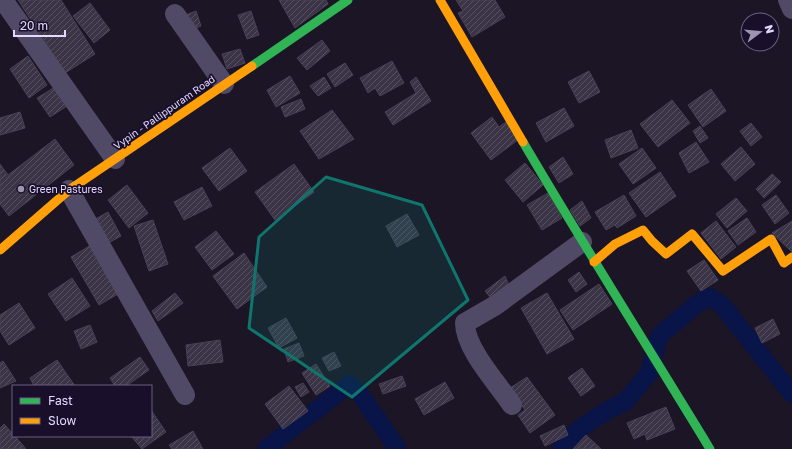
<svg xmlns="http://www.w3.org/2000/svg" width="792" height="449" viewBox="0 0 792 449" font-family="'Golos Text',sans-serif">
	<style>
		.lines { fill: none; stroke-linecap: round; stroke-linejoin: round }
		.canal { stroke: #091548; stroke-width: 18 }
		.building { fill: url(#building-hatch); stroke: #494058 }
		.street { stroke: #504a66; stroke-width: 20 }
		.fast { stroke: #30b455; stroke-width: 9 }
		.slow { stroke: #ff9f0a; stroke-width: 9 }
		.marked { fill: #0f766e; fill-opacity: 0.2; stroke: #0f766e; stroke-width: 3; stroke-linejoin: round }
		.poi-dot { fill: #9e95b3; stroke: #190f2b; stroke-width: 1.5 }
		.labels { text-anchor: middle; stroke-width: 3.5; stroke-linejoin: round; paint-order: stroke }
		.street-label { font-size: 10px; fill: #e4daff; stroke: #190f2b }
		.poi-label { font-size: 10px; fill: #e4daff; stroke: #190f2b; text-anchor: start }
	</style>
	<defs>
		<pattern id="building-hatch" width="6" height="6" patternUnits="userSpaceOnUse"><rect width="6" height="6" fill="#3b3446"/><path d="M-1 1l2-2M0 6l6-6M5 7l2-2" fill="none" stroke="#575162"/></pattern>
	</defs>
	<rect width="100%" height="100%" fill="#1b1525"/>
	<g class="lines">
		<path class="canal" d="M266 449C293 427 322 407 349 384L360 394 398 449
			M561 449 568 439 585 425 608 410 625 402 649 373 659 336 697 304 710 297 722 305 792 394"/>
	</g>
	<path class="building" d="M18 0H61L95 54 65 73Z
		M279 0H326L328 4 295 28Z
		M456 0H495L505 17 472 37 458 13 463 11Z
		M90 3 110 30 94 43 73 16Z
		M196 11 201 26 188 31 183 16Z
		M251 11 259 35 247 39 238 15Z
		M322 40 330 51 307 70 297 58Z
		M240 49 245 63 227 69 222 54Z
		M28 56 47 85 29 98 10 69Z
		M392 61 404 83 380 96 375 88 368 93 360 78Z
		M345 63 353 75 335 87 327 74Z
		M589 71 600 92 579 103 568 82Z
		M290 76 300 93 276 107 267 90Z
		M324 77 331 88 318 96 310 86Z
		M416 77 431 101 393 125 385 112 416 93 410 82Z
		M55 87 67 106 50 117 37 98Z
		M711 89 726 111 703 127 688 105Z
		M301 99 305 109 285 117 281 107Z
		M672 100 690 123 658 147 640 124Z
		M564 108 574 126 546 142 536 123Z
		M332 110 354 139 319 159 300 131Z
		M20 112 25 128 0 135V118Z
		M492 117 499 127 506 122 519 139 491 160 471 133Z
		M751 123 762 137 751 146 740 131Z
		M700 126 708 138 700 143 693 131Z
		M631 130 638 148 611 158 605 140Z
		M55 139 74 165 9 216 0 204V164L8 175Z
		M696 142 709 162 689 173 679 153Z
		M741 147 755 164 735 181 721 164Z
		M230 148 247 171 219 191 202 168Z
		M642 148 656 168 633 184 619 164Z
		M563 157 573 174 559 183 549 167Z
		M525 163 543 185 523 202 505 180Z
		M294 164 314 192 275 220 255 192Z
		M660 172 676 196 646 217 629 193Z
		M772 174 781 182 764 198 756 189Z
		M127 185 148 213 129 228 108 200Z
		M202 187 212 206 184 220 174 202Z
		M548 193 562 218 542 230 527 205Z
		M624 195 636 216 617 228 615 225 606 230 595 212Z
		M776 195 789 213 775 224 762 205Z
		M736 198 747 211 727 228 716 214Z
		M582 201 591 218 580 226 570 210Z
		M108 212 121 236 103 246 90 222Z
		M407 214 419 235 397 247 386 226Z
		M747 218 756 232 738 245 728 231Z
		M153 220 168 264 149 271 134 226Z
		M716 221 736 247 721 259 701 233Z
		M792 221V252L772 233Z
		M216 231 234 254 212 270 195 247Z
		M91 245 118 294 99 305 71 257Z
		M244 253 267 287 237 309 213 276Z
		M704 260 718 280 701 291 687 271Z
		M579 272 587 284 576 292 568 280Z
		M505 276 511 290 494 302 485 291Z
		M72 278 90 306 66 321 48 294Z
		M599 284 612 304 573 330 560 310Z
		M175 293 183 303 158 321 152 311Z
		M547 293 574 339 547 354 521 308Z
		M19 303 35 328 9 345 0 331V315Z
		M286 318 297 338 279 348 268 328Z
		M773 319 780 334 762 343 755 328Z
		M90 325 97 342 81 349 74 331Z
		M220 340 223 362 188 366 186 345Z
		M299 343 304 356 288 362 284 349Z
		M334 352 341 366 329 371 322 358Z
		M140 357 149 370 126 386H115L110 378Z
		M57 360 75 386H34L30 378Z
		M3 361 16 381 0 388V363Z
		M316 364 330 386 316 395 302 373Z
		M582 368 595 386 581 396 568 378Z
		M402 376 406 386 383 394 379 384Z
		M527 377 555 415 530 433 518 415 525 410 510 388Z
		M445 382 454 398 424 415 415 399Z
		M303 383 309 392 301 397 295 387Z
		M289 386 308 411 283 429 265 404Z
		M666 407 675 429 647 440 645 434 634 439 627 423Z
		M151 410 166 432 142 449 131 436H151Z
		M4 424 13 434V436H15L26 449H0V428Z
		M564 425 568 435 545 446 540 436Z
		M193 431 203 449H172L169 445Z
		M586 435 601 449H573Z"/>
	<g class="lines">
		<path class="street" d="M3 0 115 159
			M788 0 792 9
			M175 14 224 84
			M69 190 185 395
			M512 405C498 384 465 349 465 323L496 305 582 242"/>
		<path class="fast" d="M252 66 348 0
			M523 142C584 246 648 347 710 449"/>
		<path class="slow" d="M440 0 523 142
			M0 250 69 190 252 66
			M594 262 615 244 643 230 652 241 666 254 692 234 723 271 771 239 784 263 792 257"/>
	</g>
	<path class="marked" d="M326 177 422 205 468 300 352 397 249 328 259 237Z"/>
	<circle class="poi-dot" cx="21" cy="189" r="4"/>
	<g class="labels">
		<g class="street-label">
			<text transform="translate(164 112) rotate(-35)" y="4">Vypin - Pallippuram Road</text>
		</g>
		<g class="poi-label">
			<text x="29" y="193">Green Pastures</text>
		</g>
	</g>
	<rect x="12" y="385" width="140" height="52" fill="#190f2b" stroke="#6a6080"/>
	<rect x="20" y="398" width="20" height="6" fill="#30b455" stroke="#6a6080"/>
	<text x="48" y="405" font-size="12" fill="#e4daff">Fast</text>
	<rect x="20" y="418" width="20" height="6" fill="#ff9f0a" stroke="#6a6080"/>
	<text x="48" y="425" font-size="12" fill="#e4daff">Slow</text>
	<g transform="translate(760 32) rotate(74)"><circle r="19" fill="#190f2b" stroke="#6a6080"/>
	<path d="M0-3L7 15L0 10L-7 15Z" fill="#9e95b3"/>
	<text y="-6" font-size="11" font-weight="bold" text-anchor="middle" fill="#e4daff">N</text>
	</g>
	<path d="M14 30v6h51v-6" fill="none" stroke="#e4daff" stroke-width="2"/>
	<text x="20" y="30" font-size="12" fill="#e4daff" stroke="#190f2b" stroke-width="3" paint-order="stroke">20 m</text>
</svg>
